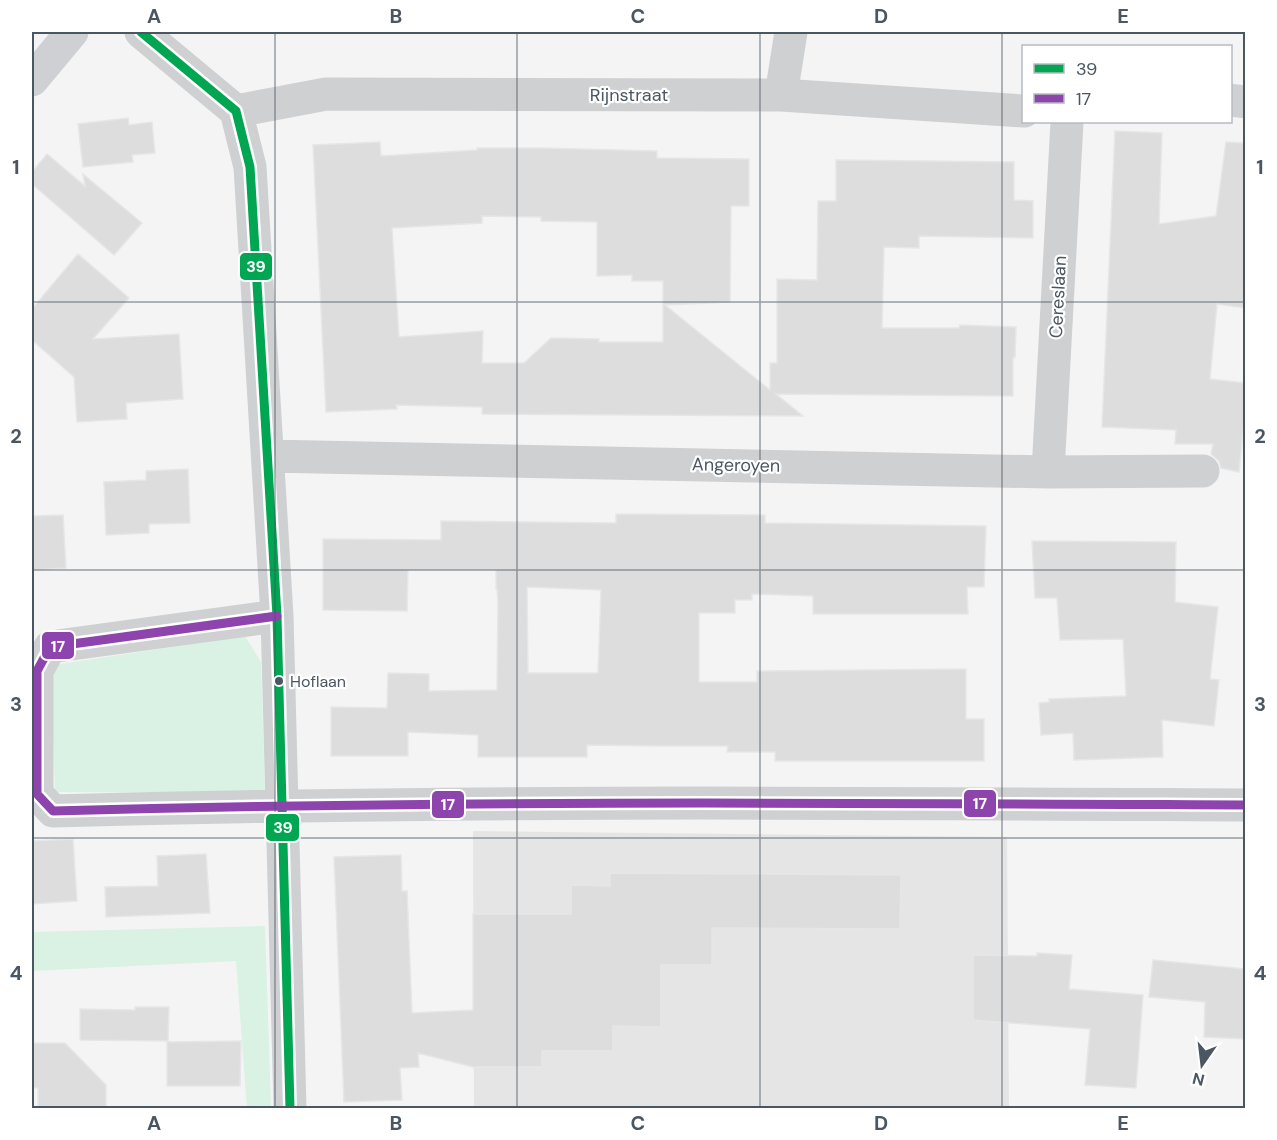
<svg xmlns="http://www.w3.org/2000/svg" width="1277" height="1140" viewBox="0 0 1277 1140" font-family="'DM Sans',sans-serif">
	<style>
		.education { fill: #e6e5e6 }
		.green { fill: #d9f2e3 }
		.building { fill: #ddddde; stroke: #e5e6e7; stroke-width: 1.5; fill-rule: evenodd }
		.lines { fill: none; stroke-linecap: round; stroke-linejoin: round }
		.street { stroke: #ced0d2; stroke-width: 33 }
		.secondary { stroke: #ced0d4; stroke-width: 33 }
		.bus-1-casing { stroke: #fff; stroke-width: 14 }
		.bus-2-casing { stroke: #fff; stroke-width: 14 }
		.bus-1 { stroke: #00a651; stroke-width: 9 }
		.bus-2 { stroke: #8e44ad; stroke-width: 9 }
		.grid { fill: none; stroke: #4a5661; stroke-width: 1.5; stroke-opacity: 0.55 }
		.bus-dot { fill: #4a5661; stroke: #fff; stroke-width: 2 }
		.labels { text-anchor: middle; stroke-width: 4.5; stroke-linejoin: round; paint-order: stroke }
		.bus-label { font-size: 16px; fill: #4a5661; stroke: #fff; text-anchor: start }
		.street-label { font-size: 18px; fill: #4a5661; stroke: #fff }
		.line-badge { stroke: #fff; stroke-width: 2 }
		.badge-label { font-size: 16px; text-anchor: middle; font-weight: bold; fill: #fff }
		.neatline { fill: none; stroke: #4a5661; stroke-width: 2 }
		.grid-label { font-size: 20px; text-anchor: middle; font-weight: bold; fill: #4a5661 }
	</style>
	<rect width="100%" height="100%" fill="#f4f4f4"/>
	<path class="education" d="M473 831 1007 837 1009 1108H474Z"/>
	<path class="green" d="M245 636 261 662 265 793 55 792 50 647 60 664Z
		M265 926 271 1108H247L236 961 32 971V932Z"/>
	<path class="building" d="M128 118 129 125 152 122 155 153 132 155 133 162 83 167 78 124Z
		M1115 131 1162 133 1159 224 1216 216 1226 142 1245 143V308L1217 304 1210 379 1245 383V411L1239 472 1221 468 1219 461 1211 454 1213 444H1175L1176 430 1102 427Z
		M380 142 381 156 477 150V148H540L657 151V158L749 159V206H731L730 302 665 305 770 390V363H777V279L817 280 818 201H836V160L1014 162V200L1033 201V238L919 236V248L884 247 882 328H959L960 325 1016 327 1015 357 1013 358V396L776 394 803 416 482 414V407L396 405 397 409 326 412 313 145ZM482 216 541 217V221L597 222V276L632 275V281H663V342H599V339L551 338 524 363H482L483 331 399 337 392 228 482 223Z
		M47 154 85 186 83 174 142 223 114 255 32 184V172Z
		M78 254 129 298 93 339 179 334 183 399 126 403 127 419 77 422 74 377 32 340V309Z
		M188 469 190 523 149 524V533L106 535 104 482 146 480V471Z
		M616 514 765 515V523L986 526 984 587H967L968 614H813V596L752 594V600H735V613H699V682H757V671L966 669V719H984V761H775V752H727L728 746H658L587 745V757H478V735L408 732V756H331V707L387 708 388 673 429 674V691L497 690 498 601 497 589H496V570H408L407 611 323 610V539L441 540V521L616 523ZM527 587 601 590 598 673H528Z
		M63 515 66 568 32 570V516Z
		M1032 541 1176 542 1175 602 1218 607 1210 679 1219 680 1214 726 1162 720 1163 757 1074 760 1073 733 1041 735 1039 703 1049 702V699L1126 696 1123 639 1060 640 1057 598H1035Z
		M73 839 77 901 32 904V841Z
		M206 854 210 913 106 917 105 887 158 886 157 856Z
		M401 855 402 891H407L412 1013 473 1010V914H571V885L610 886V873L901 875 900 929 712 928V965H661V1027L613 1026V1051H542V1067H473L418 1053 419 1067 400 1068 402 1100 344 1102 334 857Z
		M1037 953 1072 955 1069 989 1143 995 1136 1088 1085 1085 1090 1029 973 1020V955L1037 956Z
		M1153 960 1245 969V1039L1204 1037 1205 1002 1149 997Z
		M135 1007H169L168 1041 80 1040V1009L135 1010Z
		M241 1041 240 1086H167V1042Z
		M32 1043H65L106 1085V1108H38V1088H32Z"/>
	<g class="lines">
		<path class="street" d="M141 32 236 111 250 167 277 616 290 1108
			M781 95 791 32
			M1230 100 1246 102
			M236 111 326 94 781 95 1024 111
			M268 456 1048 472 1203 471
			M1048 472 1067 122
			M277 616 50 647 37 671V794L53 811C450 800 848 803 1246 805"/>
		<path class="secondary" d="M32 80 72 32"/>
		<defs>
			<path id="bus-1" d="M141 32 236 111 250 167 277 616 290 1108"/>
			<path id="bus-2" d="M277 616 50 647 37 671V794L53 811C450 800 848 803 1246 805"/>
		</defs>
		<use href="#bus-1" class="bus-1-casing"/>
		<use href="#bus-2" class="bus-2-casing"/>
		<use href="#bus-1" class="bus-1"/>
		<use href="#bus-2" class="bus-2"/>
	</g>
	<path class="grid" d="M275 32V1108M517 32V1108M760 32V1108M1002 32V1108M32 302H1246M32 570H1246M32 838H1246"/>
	<circle class="bus-dot" cx="279" cy="681" r="5"/>
	<g class="labels">
		<g class="bus-label">
			<text x="290" y="687">Hoflaan</text>
		</g>
		<g class="street-label">
			<text x="629" y="101">Rijnstraat</text>
			<text transform="translate(1058 297) rotate(-87)" y="6">Cereslaan</text>
			<text transform="translate(736 465) rotate(1)" y="6">Angeroyen</text>
		</g>
	</g>
	<g class="line-badge">
		<rect x="239" y="252" width="34" height="29" rx="6" fill="#00a651"/>
		<rect x="41" y="631" width="34" height="29" rx="6" fill="#8e44ad"/>
		<rect x="963" y="789" width="34" height="29" rx="6" fill="#8e44ad"/>
		<rect x="431" y="790" width="34" height="29" rx="6" fill="#8e44ad"/>
		<rect x="265" y="813" width="35" height="29" rx="6" fill="#00a651"/>
	</g>
	<g class="badge-label">
		<text x="256" y="272">39</text>
		<text x="58" y="652">17</text>
		<text x="980" y="809">17</text>
		<text x="448" y="810">17</text>
		<text x="283" y="833">39</text>
	</g>
	<rect width="1277" height="1140" fill="none" stroke="#ffffff" stroke-width="66"/>
	<rect x="1022" y="45" width="210" height="78" fill="#ffffff" stroke="#b7bbc0" stroke-width="1.5"/>
	<rect x="1034" y="64" width="30" height="9" fill="#00a651" stroke="#b7bbc0" stroke-width="1.5"/>
	<text x="1076" y="75" font-size="18" fill="#4a5661">39</text>
	<rect x="1034" y="94" width="30" height="9" fill="#8e44ad" stroke="#b7bbc0" stroke-width="1.5"/>
	<text x="1076" y="105" font-size="18" fill="#4a5661">17</text>
	<g transform="translate(1202 1065) rotate(194)" stroke="#ffffff" stroke-width="4.5" paint-order="stroke">
	<path d="M0-4.5L10 22L0 15L-10 22Z" fill="#4a5661"/>
	<text y="-9" font-size="16" font-weight="bold" text-anchor="middle" fill="#4a5661">N</text>
	</g>
	<rect x="33" y="33" width="1211" height="1074" class="neatline"/>
	<g class="grid-label">
		<text x="154" y="23">A</text>
		<text x="396" y="23">B</text>
		<text x="638" y="23">C</text>
		<text x="881" y="23">D</text>
		<text x="1123" y="23">E</text>
		<text x="16" y="174">1</text>
		<text x="1260" y="174">1</text>
		<text x="16" y="443">2</text>
		<text x="1260" y="443">2</text>
		<text x="16" y="711">3</text>
		<text x="1260" y="711">3</text>
		<text x="16" y="980">4</text>
		<text x="1260" y="980">4</text>
		<text x="154" y="1130">A</text>
		<text x="396" y="1130">B</text>
		<text x="638" y="1130">C</text>
		<text x="881" y="1130">D</text>
		<text x="1123" y="1130">E</text>
	</g>
</svg>
